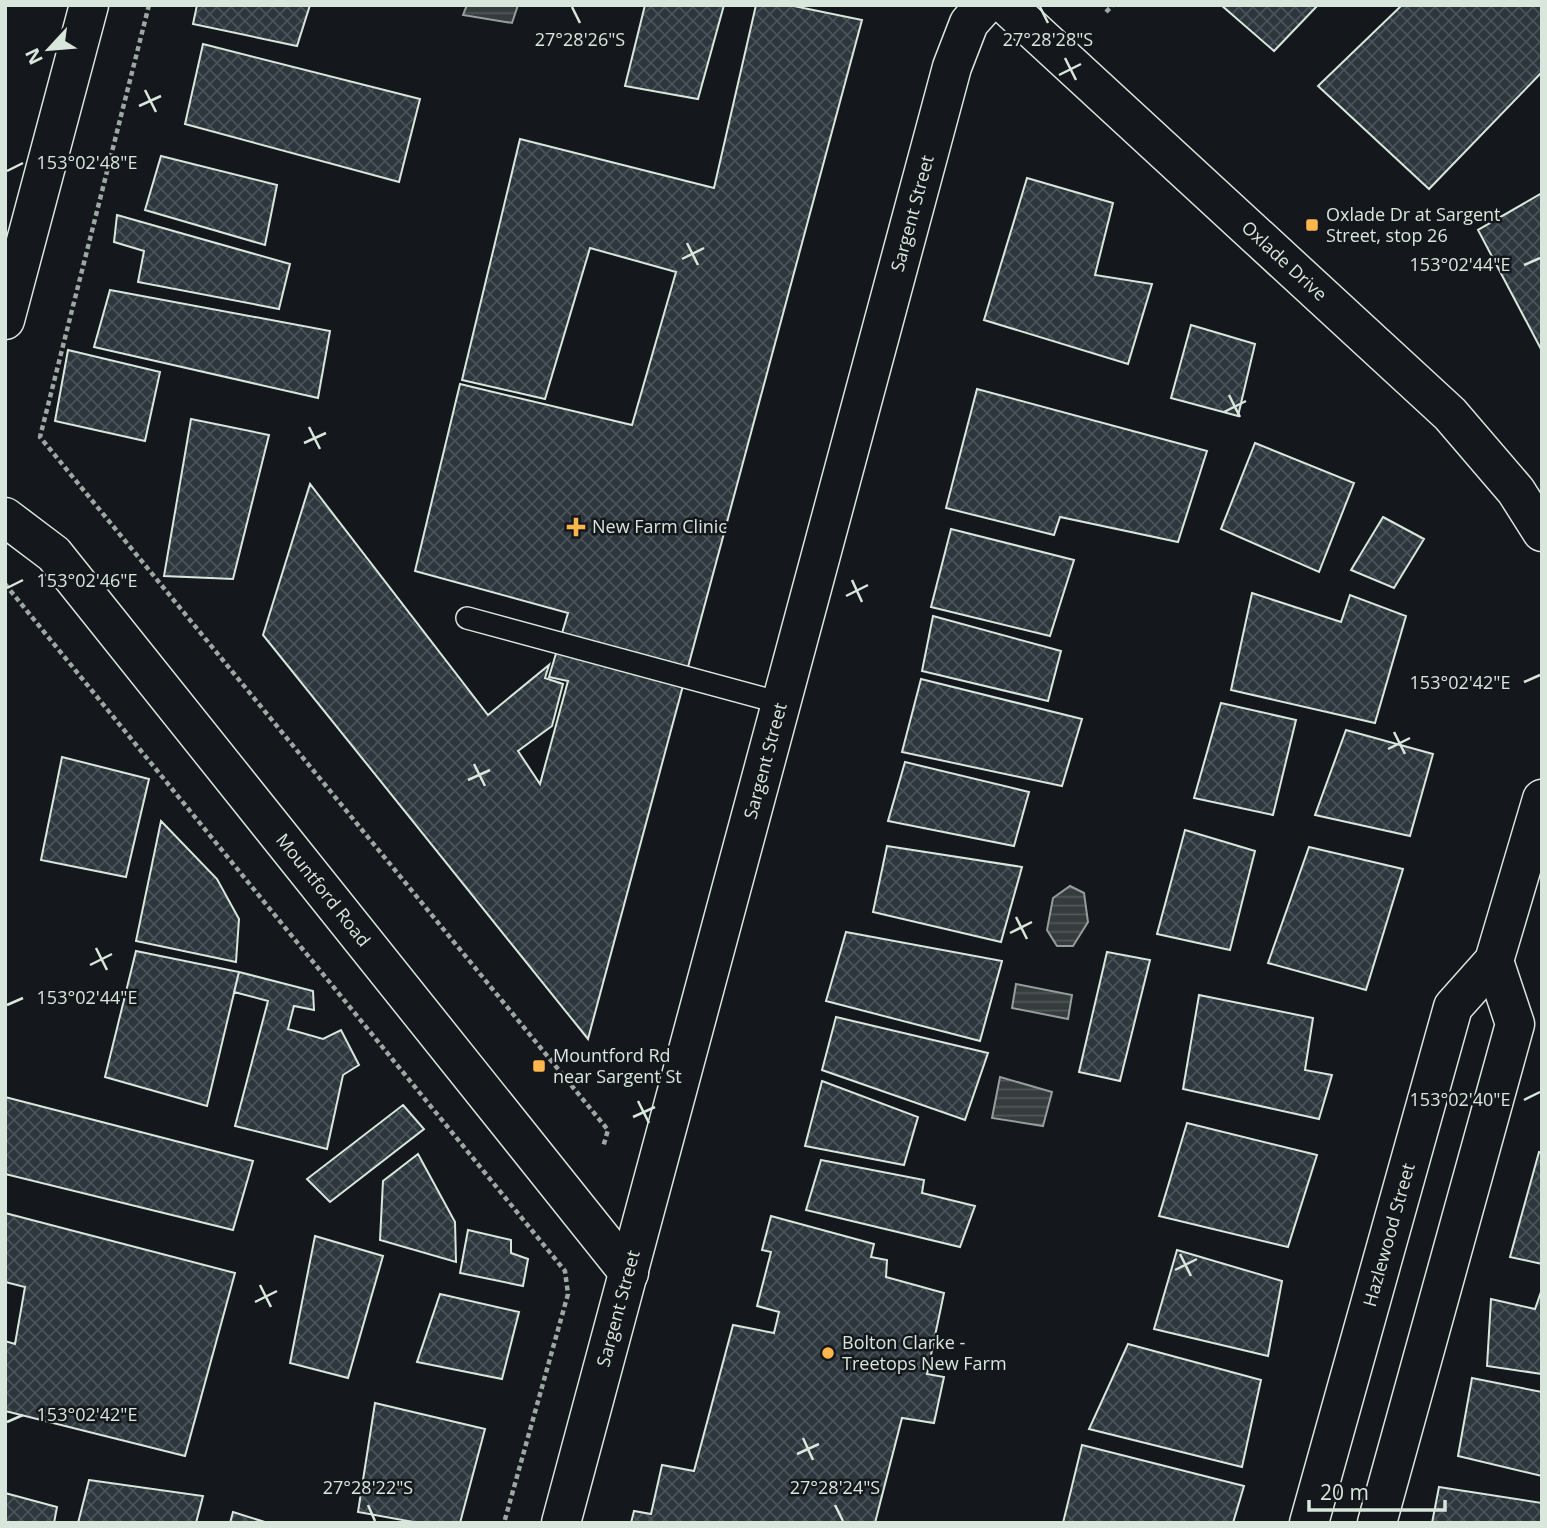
<svg xmlns="http://www.w3.org/2000/svg" width="1547" height="1528" viewBox="0 0 1547 1528" font-family="'Open Sans',sans-serif">
	<style>
		.water { fill: url(#water-rules); stroke: #939e99; stroke-width: 2 }
		.building { fill: url(#building-cross-hatch); stroke: #d8e6dc; stroke-width: 2 }
		.lines { fill: none; stroke-linecap: round; stroke-linejoin: round }
		.lane-casing { stroke: #d8e6dc; stroke-width: 24 }
		.street-casing { stroke: #d8e6dc; stroke-width: 41 }
		.path { stroke: #9da8a2; stroke-width: 4.5; stroke-dasharray: 5 3.5; stroke-linecap: butt }
		.lane { stroke: #14181c; stroke-width: 21 }
		.street { stroke: #14181c; stroke-width: 38 }
		.ticks { fill: none; stroke: #d8e6dc; stroke-width: 2.5 }
		.poi-dot { fill: #ffb74d; stroke: #14181c; stroke-width: 2.5 }
		.labels { text-anchor: middle; stroke-width: 5; stroke-linejoin: round; paint-order: stroke }
		.street-label { font-size: 18px; fill: #d8e6dc; stroke: #14181c }
		.poi-label { font-size: 18px; fill: #d8e6dc; stroke: #14181c; text-anchor: start }
		.ticks-label { font-size: 18px; text-anchor: middle; fill: #d8e6dc; stroke: #14181c; stroke-width: 5; stroke-linejoin: round; paint-order: stroke }
	</style>
	<defs>
		<pattern id="water-rules" width="6" height="5" patternUnits="userSpaceOnUse" patternTransform="scale(1.75)"><rect width="6" height="5" fill="#363b3e"/><path d="M0 2.5h6" fill="none" stroke="#525759"/></pattern>
		<pattern id="building-cross-hatch" width="8" height="8" patternUnits="userSpaceOnUse" patternTransform="scale(1.75)"><rect width="8" height="8" fill="#2c363c"/><path d="M0 0l8 8M0 8l8-8" fill="none" stroke="#4a5358"/></pattern>
	</defs>
	<rect width="100%" height="100%" fill="#14181c"/>
	<path class="water" d="M467 5H518L512 23 463 15Z
		M1070 886 1084 893 1088 922 1073 946H1057L1047 930 1053 898Z
		M1016 984 1072 995 1068 1019 1012 1008Z
		M1000 1077 1052 1092 1043 1126 992 1118Z"/>
	<path class="building" d="M197 5H310L297 46 193 24Z
		M645 5H724L698 99 625 86Z
		M756 5H789L862 20 588 1039 263 635 310 484 488 715 549 665 545 678 563 684 552 726 518 751 540 784 568 681 549 677 568 613 415 571 460 384 632 425 676 272 590 248 545 399 462 380 520 139 714 188Z
		M1221 5H1318L1274 51Z
		M1402 5H1542V72L1429 189 1318 86Z
		M203 44 420 99 399 182 185 124Z
		M161 156 277 185 265 245 145 210Z
		M1027 178 1113 203 1095 275 1152 284 1128 364 984 320Z
		M1542 193V351L1478 230Z
		M117 215 290 264 279 309 138 282 144 251 114 242Z
		M110 290 330 331 318 398 94 347Z
		M1191 325 1255 344 1238 416 1171 398Z
		M68 350 160 372 145 441 55 421Z
		M977 389 1207 451 1178 542 1060 517 1054 535 946 508Z
		M191 419 269 435 233 579 164 576Z
		M1255 443 1354 483 1319 572 1221 529Z
		M1383 517 1424 539 1394 588 1351 570Z
		M951 529 1074 560 1050 636 931 607Z
		M1252 593 1341 622 1350 595 1406 616 1375 723 1231 690Z
		M933 616 1061 651 1048 701 922 671Z
		M921 679 1082 719 1062 786 902 752Z
		M1221 703 1296 720 1273 815 1194 798Z
		M1346 730 1433 754 1410 836 1315 815Z
		M62 757 149 779 126 877 41 860Z
		M905 762 1029 792 1014 846 888 821Z
		M161 821 217 879 239 919 236 962 136 941Z
		M1185 830 1255 851 1230 950 1157 934Z
		M887 846 1022 867 1001 942 873 912Z
		M1309 847 1403 869 1366 990 1268 963Z
		M846 932 1002 961 980 1041 826 1001Z
		M136 951 239 972 207 1106 105 1077Z
		M1107 952 1150 960 1120 1081 1079 1072Z
		M239 972 313 991 314 1010 294 1006 288 1029 323 1039 341 1030 359 1065 343 1075 327 1149 235 1126 268 1001 234 992Z
		M1199 995 1313 1018 1305 1070 1332 1075 1319 1119 1183 1089Z
		M836 1017 988 1053 965 1120 822 1070Z
		M822 1081 918 1117 904 1165 805 1146Z
		M5 1097 253 1161 233 1230 5 1174Z
		M403 1105 424 1129 330 1202 307 1179Z
		M1187 1123 1317 1155 1288 1247 1159 1216Z
		M1539 1152 1542 1153V1264L1510 1257Z
		M418 1154 455 1222 456 1262 380 1240 383 1181Z
		M821 1160 924 1180 922 1193 975 1206 960 1247 806 1210Z
		M5 1213 235 1273 185 1456 5 1411V1341L15 1344 25 1287 5 1282Z
		M771 1216 874 1244 871 1257 887 1260 886 1277 944 1293 927 1374 944 1377 934 1423 902 1418 875 1523H631L634 1511 651 1514 662 1465 694 1471 733 1325 774 1333 779 1312 757 1306 771 1252 762 1250Z
		M468 1230 511 1240V1253L528 1259 523 1286 460 1273Z
		M315 1236 383 1256 348 1378 290 1363Z
		M1177 1250 1282 1281 1268 1356 1154 1329Z
		M1542 1289V1374L1487 1366 1491 1299 1535 1309Z
		M440 1294 519 1312 502 1379 417 1362Z
		M1128 1344 1261 1380 1242 1467 1089 1429Z
		M1472 1378 1542 1392V1476L1458 1456Z
		M375 1403 485 1429 460 1523H419L358 1512Z
		M1082 1445 1244 1486 1233 1523H1063Z
		M89 1480 203 1496 196 1523H78Z
		M1439 1487 1542 1503V1523H1432Z
		M5 1493 57 1507 54 1523H5Z
		M233 1512 268 1523H230Z"/>
	<g class="lines">
		<defs>
			<path id="lane" d="M467 618 781 703"/>
			<g id="street">
				<path id="s1" d="M1006 5 1450 414 1516 491 1542 532"/>
				<path d="M5 320 89 5"/>
				<path id="s2" d="M5 517 54 554 629 1273"/>
				<path id="s3" d="M561 1523 952 67 969 23 985 5"/>
				<path id="s4" d="M1309 1523 1453 1007 1494 961 1542 799"/>
				<path d="M1377 1523 1515 1024 1494 961"/>
			</g>
		</defs>
		<use href="#lane" class="lane-casing"/>
		<use href="#street" class="street-casing"/>
		<path class="path" d="M149 5 40 437 608 1130 603 1147
			M1106 12 1113 5
			M5 584 565 1271 568 1294 504 1523"/>
		<use href="#lane" class="lane"/>
		<use href="#street" class="street"/>
	</g>
	<path class="ticks" d="M572 7 580 23M1040 7 1048 23M1065 58 1076 80M1059 75 1081 64M145 90 156 112M139 106 161 96M7 171 23 163M687 243 698 265M682 259 704 248M1524 265 1540 258M1229 395 1240 417M1224 412 1246 401M309 427 320 449M304 443 326 433M852 580 862 602M7 588 23 580M846 596 868 585M1524 682 1540 675M1394 732 1405 754M1388 749 1410 738M474 764 485 786M468 780 490 770M1016 917 1027 939M1010 933 1032 922M96 948 107 970M90 965 112 954M7 1005 23 998M1524 1100 1540 1092M638 1101 649 1123M633 1117 655 1107M1180 1254 1191 1276M1175 1270 1197 1259M260 1285 271 1307M255 1302 277 1291M7 1422 23 1415M803 1438 813 1460M797 1454 819 1444M368 1505 375 1521M835 1505 843 1521"/>
	<g class="poi-dot">
		<rect x="1305" y="218" width="14" height="14" rx="3.5"/>
		<path d="M572.5 516.5h7v7h7v7h-7v7h-7v-7h-7v-7h7z"/>
		<rect x="532" y="1059" width="14" height="14" rx="3.5"/>
		<circle cx="828" cy="1353" r="7"/>
	</g>
	<g class="labels">
		<g class="street-label">
			<text dy="6" stroke="none"><textPath href="#s3" startOffset="1356">Sargent Street</textPath></text>
			<text dy="6" stroke="none"><textPath href="#s1" startOffset="378">Oxlade Drive</textPath></text>
			<text dy="6" stroke="none"><textPath href="#s3" startOffset="789">Sargent Street</textPath></text>
			<text dy="6" stroke="none"><textPath href="#s2" startOffset="492">Mountford Road</textPath></text>
			<text dy="6" stroke="none"><textPath href="#s4" startOffset="299">Hazlewood Street</textPath></text>
			<text dy="6" stroke="none"><textPath href="#s3" startOffset="222">Sargent Street</textPath></text>
		</g>
		<g class="poi-label">
			<text x="1326" y="221">Oxlade Dr at Sargent<tspan x="1326" dy="21">Street, stop 26</tspan></text>
			<text x="592" y="533">New Farm Clinic</text>
			<text x="553" y="1062">Mountford Rd<tspan x="553" dy="21">near Sargent St</tspan></text>
			<text x="842" y="1349">Bolton Clarke -<tspan x="842" dy="21">Treetops New Farm</tspan></text>
		</g>
	</g>
	<g class="ticks-label">
		<text x="1048" y="46">27°28'28"S</text>
		<text x="580" y="46">27°28'26"S</text>
		<text x="87" y="169">153°02'48"E</text>
		<text x="1460" y="271">153°02'44"E</text>
		<text x="87" y="587">153°02'46"E</text>
		<text x="1460" y="689">153°02'42"E</text>
		<text x="87" y="1004">153°02'44"E</text>
		<text x="1460" y="1106">153°02'40"E</text>
		<text x="87" y="1421">153°02'42"E</text>
		<text x="368" y="1494">27°28'22"S</text>
		<text x="835" y="1494">27°28'24"S</text>
	</g>
	<rect width="1547" height="1528" fill="none" stroke="#d8e6dc" stroke-width="14"/>
	<g transform="translate(49 49) rotate(244)" stroke="#14181c" stroke-width="5" paint-order="stroke">
	<path d="M0-5L12 26L0 18L-12 26Z" fill="#d8e6dc"/>
	<text y="-10" font-size="19" font-weight="bold" text-anchor="middle" fill="#d8e6dc">N</text>
	</g>
	<path d="M1309 1500v10h136v-10" fill="none" stroke="#d8e6dc" stroke-width="3.5"/>
	<text x="1320" y="1500" font-size="21" fill="#d8e6dc" stroke="#14181c" stroke-width="5" paint-order="stroke">20 m</text>
</svg>
